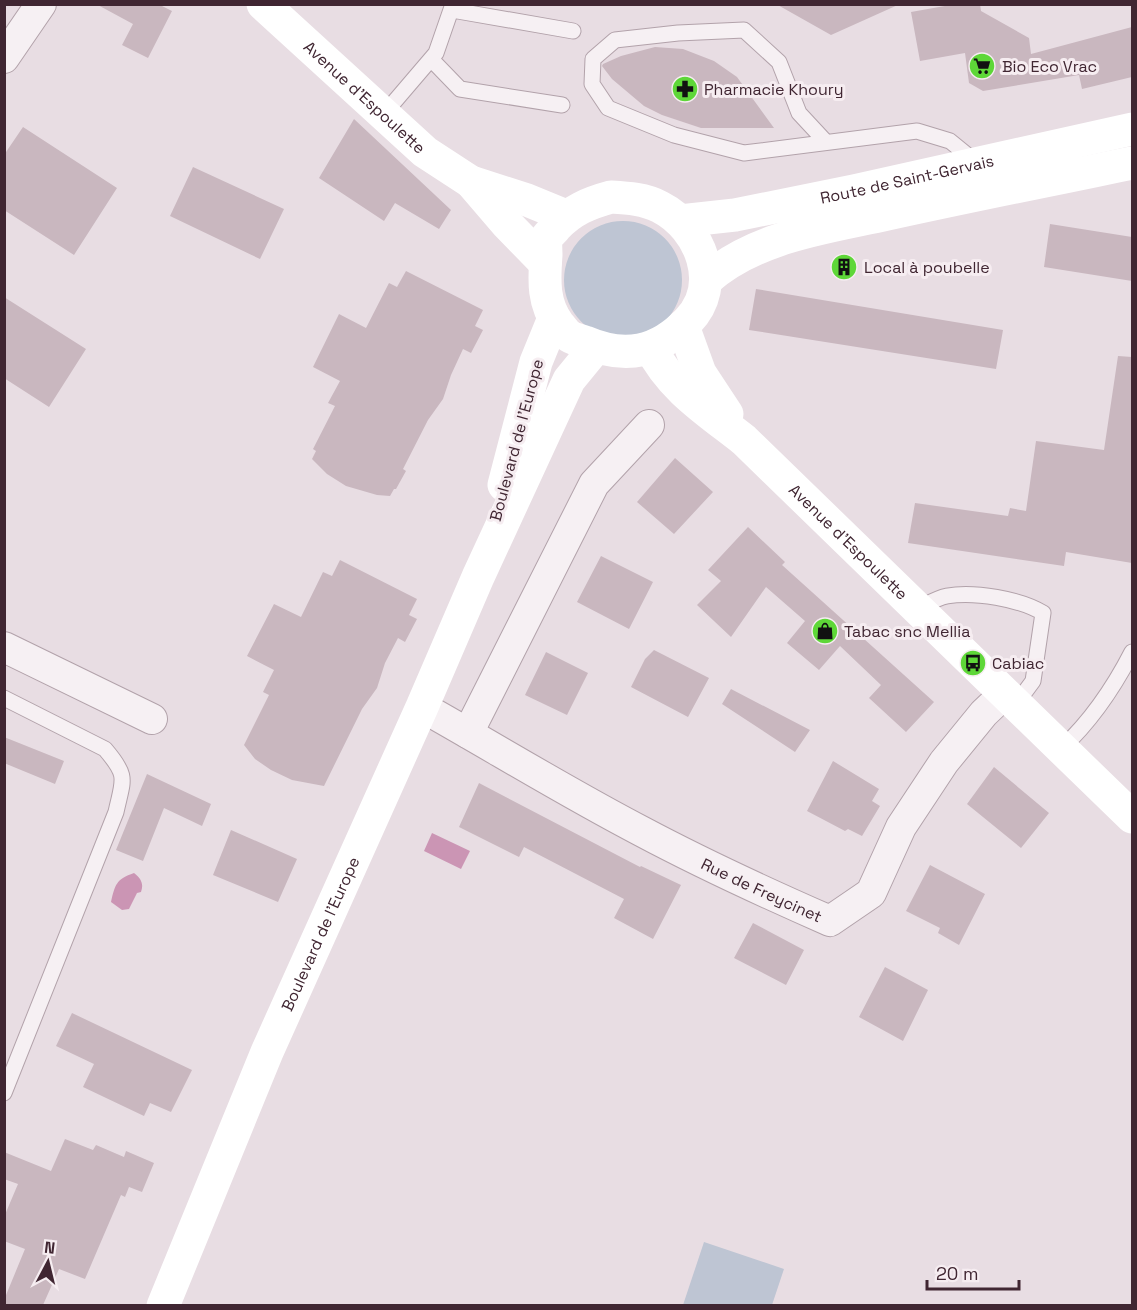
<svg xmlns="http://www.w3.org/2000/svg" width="1137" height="1310" viewBox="0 0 1137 1310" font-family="'Space Grotesk',sans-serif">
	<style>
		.green { fill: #bec5d3 }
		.water { fill: #cb95b4 }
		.building { fill: #c9b7bf }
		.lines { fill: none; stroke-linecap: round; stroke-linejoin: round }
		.lane-casing { stroke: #b2a2aa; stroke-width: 17 }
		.street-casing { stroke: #b2a2aa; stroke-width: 32 }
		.lane { stroke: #f6f0f3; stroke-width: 15 }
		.street { stroke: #f6f0f3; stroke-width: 30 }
		.secondary { stroke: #fff; stroke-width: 33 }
		.labels { text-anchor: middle; stroke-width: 6; stroke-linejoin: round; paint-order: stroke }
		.poi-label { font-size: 16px; fill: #402632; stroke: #f6edf1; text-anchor: start }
		.street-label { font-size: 16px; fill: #402632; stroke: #f6edf1 }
	</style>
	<rect width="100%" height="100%" fill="#e8dde3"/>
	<path class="green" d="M564 280a59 59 0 1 1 118 0a59 59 0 1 1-118 0Z
		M704 1242 784 1269 772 1305H683Z"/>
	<path class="water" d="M432 833 470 851 461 869 424 851Z
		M134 873C141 878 144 884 141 892L137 893 129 909 122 910 111 902C115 885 116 879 134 873Z"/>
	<path class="building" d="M96 4H158L172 11 148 58 122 45 133 24Z
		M776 4H900L831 35Z
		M956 4H980L981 11 1029 38 1031 54 1132 27V77L1082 89 1079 75 983 91 969 83 965 53 920 61 911 12Z
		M655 47 683 49 714 61 737 77 774 128H701L662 115 644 106 612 79 602 66 603 64 621 56Z
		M354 119 451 210 439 229 395 203 384 221 319 178Z
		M23 127 117 188 74 255 4 210V155Z
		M193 167 284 209 260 259 170 216Z
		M1050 224 1132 237V281L1044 267Z
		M406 271 483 310 475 326 483 330 471 353 463 349 451 375 443 399 428 420 403 469 406 471 396 489H394L390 496 377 495 346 486 327 474 312 459 316 451 313 449 335 406 328 403 340 381 313 367 339 314 366 328 389 283 397 287Z
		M756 289 1003 330 996 369 749 330Z
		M4 297 86 349 49 407 4 378Z
		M1118 356 1132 357V563L1066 552 1064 566 908 543 915 503 1008 516 1010 508 1026 511 1036 441 1104 450Z
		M675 458 713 492 674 534 637 502Z
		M748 527 785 562 782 565 934 702 906 732 869 698 881 685 840 646 819 670 787 643 805 621 766 587 731 637 697 605 721 581 708 570Z
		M601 556 653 582 629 629 577 602Z
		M340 560 417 599 409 615 417 619 405 642 398 638 385 663 377 688 362 709 324 786 292 780 271 770 255 759 244 745 269 695 263 692 274 670 247 656 274 604 301 617 323 572 332 576Z
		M654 650 709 678 688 717 631 687 645 659Z
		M546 652 588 673 567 715 525 695Z
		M731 689 810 730 795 752 722 704Z
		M4 737 64 761 55 784 4 763Z
		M833 761 879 789 872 801 880 806 862 836 848 829 845 831 807 811Z
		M994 767 1049 813 1021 848 967 804Z
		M147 774 211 804 202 826 164 808 143 861 116 850Z
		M479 783 640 867 641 866 681 885 653 939 614 918 624 899 524 847 519 857 459 827Z
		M231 830 297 859 278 902 213 875Z
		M930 865 985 894 959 945 938 933 940 928 906 911Z
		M753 923 804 950 786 985 734 958Z
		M885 967 928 990 903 1041 859 1017Z
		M72 1013 192 1070 171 1112 150 1103 144 1116 83 1087 94 1064 56 1046Z
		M65 1139 93 1150 96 1145 124 1157 126 1151 154 1163 142 1192 129 1187 125 1197 121 1195 85 1279 59 1269 43 1305H4V1300L25 1249 4 1241V1217L18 1184 4 1179V1152L51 1171Z"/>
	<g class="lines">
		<defs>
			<path id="lane" d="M452 10 573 31
				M431 59 460 89 562 105
				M383 115 436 53 453 4
				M825 141 799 113 779 62 744 30 678 33 615 40 593 59 592 84 608 108 674 135 744 153 917 131 950 141 977 163
				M917 609C927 604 937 598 947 596 974 591 1020 599 1043 613L1033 681 1016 704
				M4 698 105 749C129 777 123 779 116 812L4 1093
				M1062 748C1092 720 1113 689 1132 652"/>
			<g id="street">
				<path d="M4 58 41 4"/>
				<path d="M4 647 152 719"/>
				<path id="s1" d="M422 707C495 748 566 792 641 831 703 864 766 893 830 921L871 893 901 827 944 762 984 713 1004 694"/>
				<path d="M468 733 594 484 649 425"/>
			</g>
		</defs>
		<use href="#lane" class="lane-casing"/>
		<use href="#street" class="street-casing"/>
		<use href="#lane" class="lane"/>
		<use href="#street" class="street"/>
		<g class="secondary">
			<path id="s2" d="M263 4 425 152 471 182 527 200 566 216"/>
			<path d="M471 182 507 224 545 263"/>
			<path d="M611 197C628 198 645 199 660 207 701 228 723 285 688 321 658 353 624 359 585 342 580 340 572 339 568 335 565 333 562 328 559 325 543 304 544 281 546 255 546 250 545 242 547 237 549 234 554 230 556 227 572 210 589 203 611 197Z"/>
			<path id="s3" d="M680 221 735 215 854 191 1132 129"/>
			<path d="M706 280C756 236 825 228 888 214 969 196 1051 180 1132 163"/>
			<path d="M683 326 700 373 727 414"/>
			<path id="s4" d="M651 348C670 388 710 413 744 440L1132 817"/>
			<path d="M504 485 536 362 554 318"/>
			<path id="s5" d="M163 1306 267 1052 422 707 478 577 569 380 596 347"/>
		</g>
	</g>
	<defs>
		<symbol id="supermarket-disc" viewBox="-11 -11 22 22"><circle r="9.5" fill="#5ed738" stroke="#f6edf1"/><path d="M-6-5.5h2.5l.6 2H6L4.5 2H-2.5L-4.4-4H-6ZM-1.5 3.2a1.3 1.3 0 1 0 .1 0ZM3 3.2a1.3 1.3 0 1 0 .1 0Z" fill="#111"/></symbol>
		<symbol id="pharmacy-disc" viewBox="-11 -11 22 22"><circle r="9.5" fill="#5ed738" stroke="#f6edf1"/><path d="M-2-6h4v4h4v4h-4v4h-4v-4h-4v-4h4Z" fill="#111"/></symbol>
		<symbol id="building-disc" viewBox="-11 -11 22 22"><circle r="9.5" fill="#5ed738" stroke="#f6edf1"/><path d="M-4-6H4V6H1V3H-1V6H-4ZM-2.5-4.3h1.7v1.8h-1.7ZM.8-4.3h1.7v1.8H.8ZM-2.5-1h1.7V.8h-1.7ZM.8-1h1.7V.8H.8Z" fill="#111"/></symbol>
		<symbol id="shop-disc" viewBox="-11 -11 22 22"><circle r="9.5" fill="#5ed738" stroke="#f6edf1"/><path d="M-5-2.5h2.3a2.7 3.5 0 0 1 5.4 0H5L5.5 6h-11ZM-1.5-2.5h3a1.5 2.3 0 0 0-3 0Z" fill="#111"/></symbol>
		<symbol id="bus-disc" viewBox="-11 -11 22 22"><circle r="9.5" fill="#5ed738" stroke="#f6edf1"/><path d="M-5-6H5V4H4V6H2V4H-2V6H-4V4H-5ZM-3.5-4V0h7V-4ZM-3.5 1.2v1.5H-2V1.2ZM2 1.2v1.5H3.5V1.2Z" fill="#111"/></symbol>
	</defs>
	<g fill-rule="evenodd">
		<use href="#supermarket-disc" x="967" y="51" width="30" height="30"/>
		<use href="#pharmacy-disc" x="670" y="74" width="30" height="30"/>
		<use href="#building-disc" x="829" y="252" width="30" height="30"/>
		<use href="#shop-disc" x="810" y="616" width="30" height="30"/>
		<use href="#bus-disc" x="958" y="648" width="30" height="30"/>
	</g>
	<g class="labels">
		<g class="poi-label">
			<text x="1002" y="72">Bio Eco Vrac</text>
			<text x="704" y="95">Pharmacie Khoury</text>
			<text x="864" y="273">Local à poubelle</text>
			<text x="844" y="637">Tabac snc Mellia</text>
			<text x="992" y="669">Cabiac</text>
		</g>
		<g class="street-label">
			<text dy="6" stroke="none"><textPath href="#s2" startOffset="138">Avenue d'Espoulette</textPath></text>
			<text dy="6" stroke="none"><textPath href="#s3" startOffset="231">Route de Saint-Gervais</textPath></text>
			<text transform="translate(516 440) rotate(-75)" y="6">Boulevard de l'Europe</text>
			<text dy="6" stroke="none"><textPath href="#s4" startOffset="278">Avenue d'Espoulette</textPath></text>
			<text dy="6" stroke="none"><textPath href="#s1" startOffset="386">Rue de Freycinet</textPath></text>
			<text dy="6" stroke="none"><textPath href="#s5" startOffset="404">Boulevard de l'Europe</textPath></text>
		</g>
	</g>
	<rect width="1137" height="1310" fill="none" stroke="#402632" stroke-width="12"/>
	<g transform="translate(48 1262) rotate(7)" stroke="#f6edf1" stroke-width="4.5" paint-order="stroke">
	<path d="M0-4.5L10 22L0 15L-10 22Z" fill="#402632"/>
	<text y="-9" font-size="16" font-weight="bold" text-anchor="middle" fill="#402632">N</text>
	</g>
	<path d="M927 1280v9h92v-9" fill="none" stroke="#402632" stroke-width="3"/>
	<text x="936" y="1280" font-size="18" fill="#402632" stroke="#f6edf1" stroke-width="4.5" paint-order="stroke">20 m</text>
</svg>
